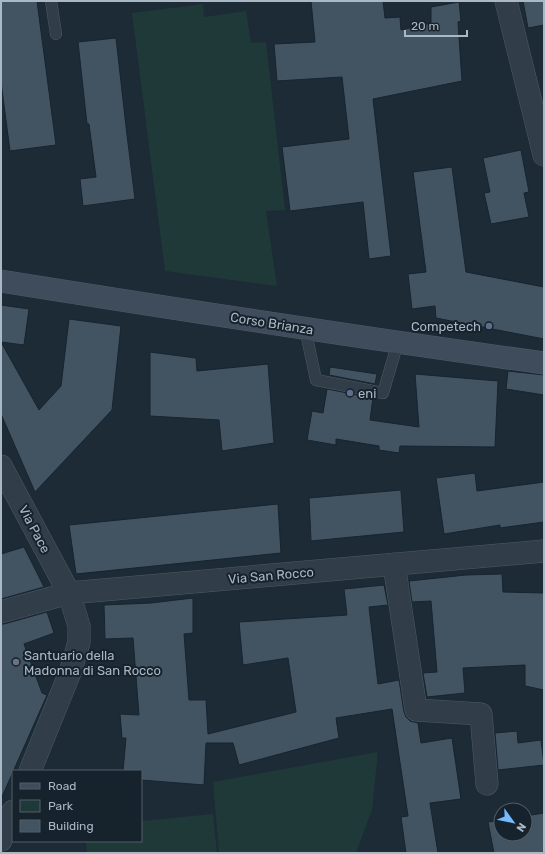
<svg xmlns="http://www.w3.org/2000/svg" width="545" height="854" viewBox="0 0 545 854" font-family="Rubik,sans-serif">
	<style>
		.green { fill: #1f3838 }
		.building { fill: #425362; stroke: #18242e }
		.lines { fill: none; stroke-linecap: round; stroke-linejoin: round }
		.service-casing { stroke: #4e5b66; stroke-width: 12 }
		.minor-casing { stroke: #4e5b66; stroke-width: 23 }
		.secondary-casing { stroke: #4e5b66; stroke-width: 23 }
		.service { stroke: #313d48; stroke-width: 11 }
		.minor { stroke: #313d48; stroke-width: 22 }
		.secondary { stroke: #3e4c5b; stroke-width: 22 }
		.service-dot { fill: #5c6f8a; stroke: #16222c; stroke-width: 1.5 }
		.worship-dot { fill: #6b7280; stroke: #16222c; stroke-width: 1.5 }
		.labels { text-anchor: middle; stroke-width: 4; stroke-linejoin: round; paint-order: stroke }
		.street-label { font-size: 13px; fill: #aab8c5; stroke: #16222c }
		.poi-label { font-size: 13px; fill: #aab8c5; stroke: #16222c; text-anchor: start }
	</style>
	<rect width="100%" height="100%" fill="#1d2b37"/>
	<path class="green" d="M203 4 204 17 246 11 251 43 266 42 285 210 266 211 277 286 165 271 132 13Z
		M377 752V762L372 810 356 853H219L213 782Z
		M213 814 217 853H87L86 841H141V821Z"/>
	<path class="building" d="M1 1H37L56 145 10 151 1 82Z
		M311 1H383L385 18 400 17 401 30 431 23V7L459 2 461 21 458 22 462 81 373 99 391 256 369 259 363 202 290 211 282 147 349 139 342 77 277 81 274 44 315 42Z
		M523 1H544V25L528 28Z
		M116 38 127 135 135 199 83 206 80 179 96 177 89 124H87L78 42Z
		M521 150 529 192 524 193 529 217 491 224 484 193 490 192 483 158Z
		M452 167 466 272 544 287V339L436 318 435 306 412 309 408 274 426 272 413 172Z
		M1 305 29 309 24 345 1 342Z
		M69 319 121 326 112 410 35 492 1 414V342L39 410 61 386Z
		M150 352 196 358 197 371 268 364 274 443 222 451 219 420 150 416Z
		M330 367 377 374 375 384 329 375Z
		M508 371 544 375V395L506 389Z
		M415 374 498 381 495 447 400 446 399 453 379 450V446L336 439V445L307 440 312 411 323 413 327 389 373 398 370 420 419 427Z
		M475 473 477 491 544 482V522L500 528V525L444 534 436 478Z
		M401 490 404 532 311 541 309 498Z
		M278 504 281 553 76 574 69 525Z
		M24 547 44 587 1 599V554Z
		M502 574 503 592 544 593V690L525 686V665L463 668 465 693 427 697 423 673 437 672 431 601 412 602 409 581 466 575Z
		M384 585 388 605 369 607 378 684 399 680 404 712 406 717 410 721 418 723 421 743 452 738 461 799 430 803 438 853H406L401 817 408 816 392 709 336 718 339 738 239 765 233 743H206L204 785 141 780V771H123L126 738H122L120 714 139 715 133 638 105 639 104 605 151 603 193 598V633L184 634 189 700H206L208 734 296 712 288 658 243 665 239 622 347 615 344 589Z
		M47 612 54 633 24 644 42 693 47 695 1 799V624H4Z
		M517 731 518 743 541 740 544 765 498 770 495 733Z
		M544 813V852L536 853H494L488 822 501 820V834H525V816Z"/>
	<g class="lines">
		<defs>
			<path id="service" d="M51 1 56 34
				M305 328 316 380 383 393 398 342"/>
			<path id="minor" d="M506 1 544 155
				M1 466 69 593 79 626V642L71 670 30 771
				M394 564 416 710 481 714 487 784
				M1 612 69 593 544 551
				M1 840 13 811"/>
			<path id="secondary" d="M1 281C182 310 363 338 544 363"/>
		</defs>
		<use href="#service" class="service-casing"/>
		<use href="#minor" class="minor-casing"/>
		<use href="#secondary" class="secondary-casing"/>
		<use href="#service" class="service"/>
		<use href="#minor" class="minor"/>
		<use href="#secondary" class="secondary"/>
	</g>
	<g class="service-dot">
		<circle cx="489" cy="326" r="4"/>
		<circle cx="350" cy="393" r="4"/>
	</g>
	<circle class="worship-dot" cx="16" cy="662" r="4"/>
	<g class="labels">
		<g class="street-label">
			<text transform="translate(272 323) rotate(9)" y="5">Corso Brianza</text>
			<text transform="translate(35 529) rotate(62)" y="5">Via Pace</text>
			<text transform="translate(271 575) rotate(-5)" y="5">Via San Rocco</text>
		</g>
		<g class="poi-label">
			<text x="481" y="331" text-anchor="end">Competech</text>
			<text x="358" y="398">eni</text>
			<text x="24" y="660">Santuario della<tspan x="24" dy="15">Madonna di San Rocco</tspan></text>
		</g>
	</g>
	<rect width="545" height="854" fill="none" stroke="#aab8c5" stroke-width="4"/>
	<rect x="12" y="770" width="130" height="72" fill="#16222c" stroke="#515e69"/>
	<rect x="20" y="783" width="20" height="6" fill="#3e4c5b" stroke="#515e69"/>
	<text x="48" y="790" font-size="12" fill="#aab8c5">Road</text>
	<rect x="20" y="800" width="20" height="12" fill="#1f3838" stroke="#515e69"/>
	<text x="48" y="810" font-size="12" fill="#aab8c5">Park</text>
	<rect x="20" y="820" width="20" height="12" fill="#425362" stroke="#515e69"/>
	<text x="48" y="830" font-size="12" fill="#aab8c5">Building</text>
	<g transform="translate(513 822) rotate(123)"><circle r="19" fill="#16222c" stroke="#515e69"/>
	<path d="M0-3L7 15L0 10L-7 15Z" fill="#75bbff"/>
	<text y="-6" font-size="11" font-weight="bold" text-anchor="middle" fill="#aab8c5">N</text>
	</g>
	<path d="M405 30v6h62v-6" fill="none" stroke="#aab8c5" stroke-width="2"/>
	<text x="411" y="30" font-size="12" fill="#aab8c5" stroke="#16222c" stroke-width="3" paint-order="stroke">20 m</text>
</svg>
